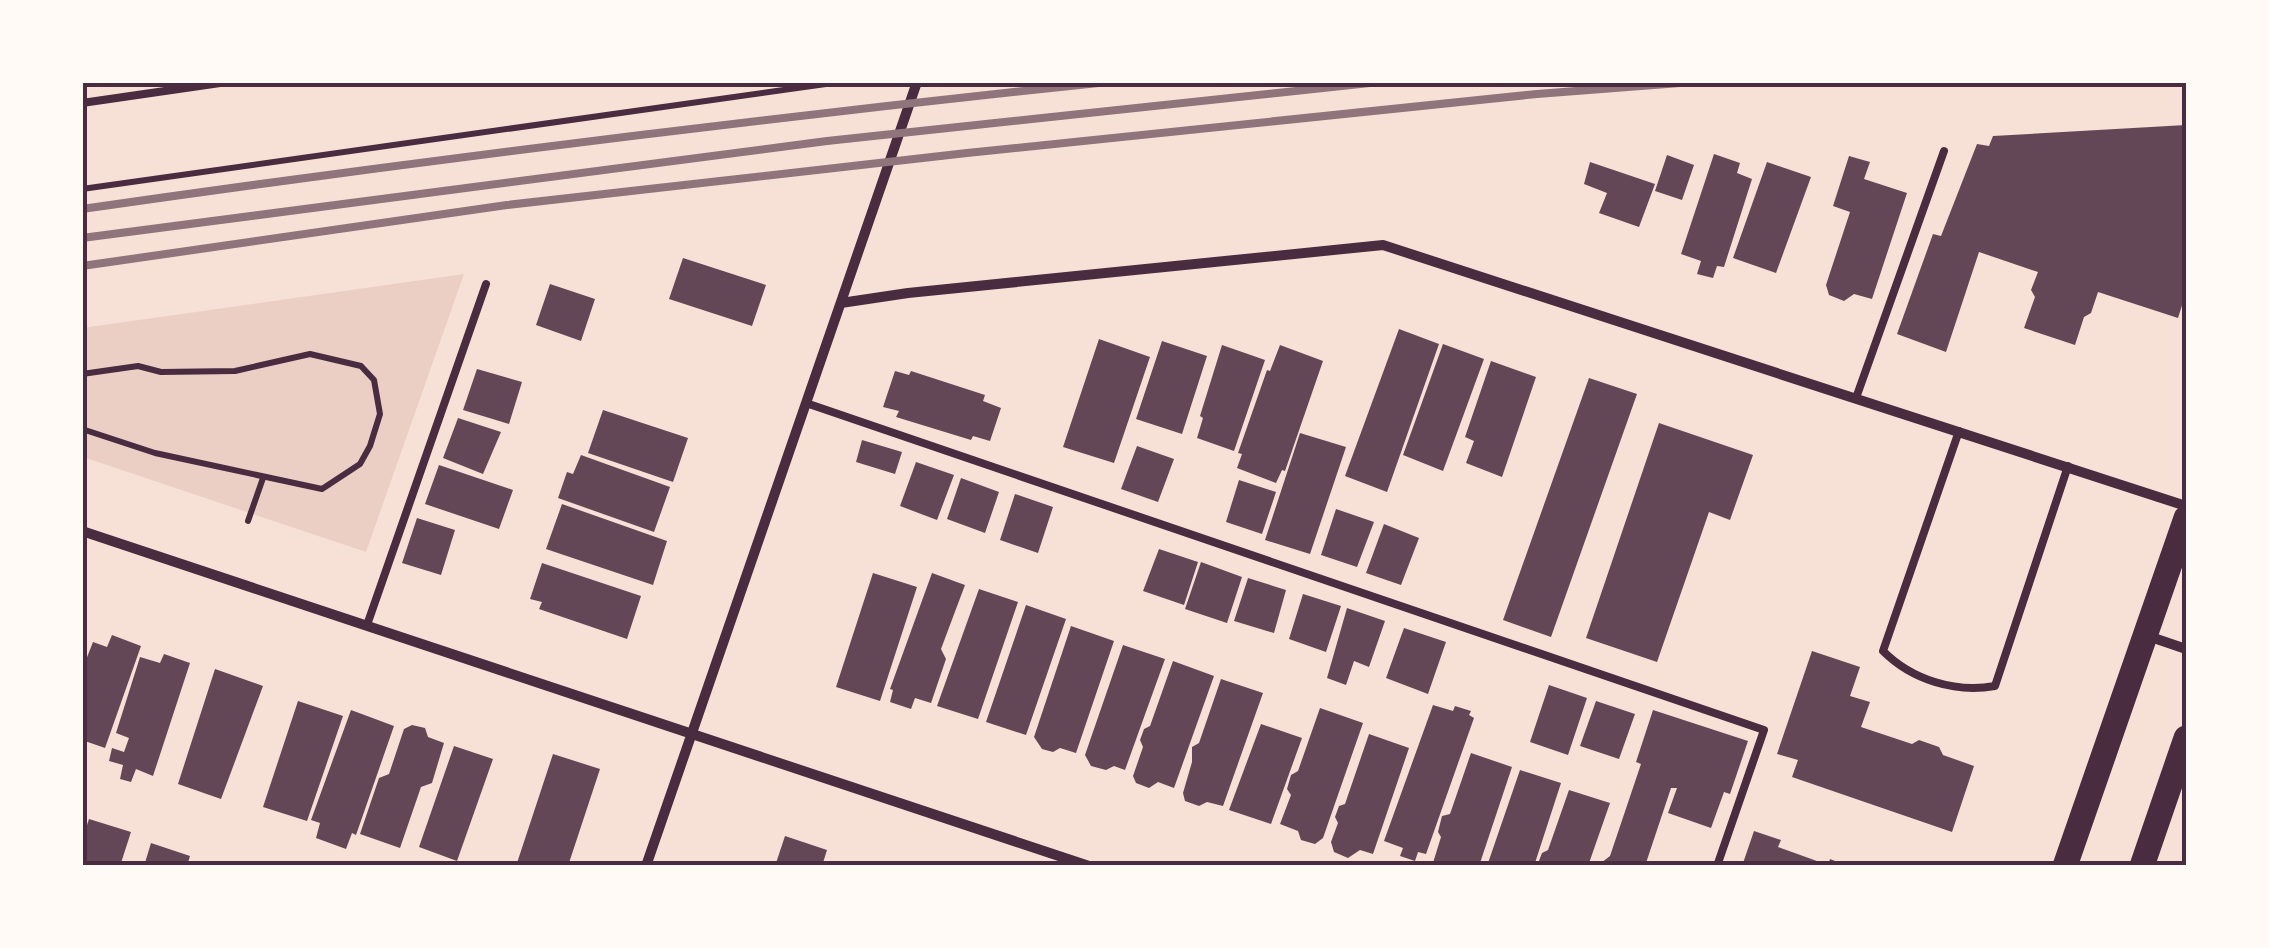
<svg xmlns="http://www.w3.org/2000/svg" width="2269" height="948" viewBox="0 0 2269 948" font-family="Roboto,sans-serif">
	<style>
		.green { fill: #ebcfc5 }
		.building { fill: #644757 }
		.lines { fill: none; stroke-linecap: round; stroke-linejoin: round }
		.path { stroke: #4a2c40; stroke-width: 6 }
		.service { stroke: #4a2c40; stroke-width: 8 }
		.minor { stroke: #4a2c40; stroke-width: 10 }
		.primary { stroke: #4a2c40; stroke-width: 25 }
		.rail { stroke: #8f747c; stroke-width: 8 }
		.neatline { fill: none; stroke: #4a2c40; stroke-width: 4 }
	</style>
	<rect width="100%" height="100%" fill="#f7e1d7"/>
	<path class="green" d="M464 274 366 552 83 457 82 328Z"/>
	<path class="building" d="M2186 125V293L2178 318 2098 292 2091 313 2084 317 2075 345 2024 328 2035 297 2031 290 2038 272 1979 252 1946 352 1897 334 1933 234 1941 236 1977 144 1989 146 1993 136Z
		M1714 154 1740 163 1737 173 1752 179 1724 267 1717 266 1713 278 1697 274 1701 261 1681 254Z
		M1667 155 1694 165 1682 200 1655 191Z
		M1849 156 1870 162 1864 179 1907 193 1872 299 1854 294 1844 301 1829 295 1826 285 1850 212 1833 206Z
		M1590 162 1655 184 1639 227 1599 213 1607 193 1584 184Z
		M1767 162 1811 177 1776 273 1733 258Z
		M683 258 766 285 752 326 669 299Z
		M550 284 595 299 581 341 536 325Z
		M1399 329 1439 344 1387 492 1345 476Z
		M1099 339 1150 357 1114 463 1063 447Z
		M1162 341 1207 356 1182 434 1136 419Z
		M1443 344 1484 359 1443 471 1403 455Z
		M1222 345 1265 360 1234 451 1197 438 1203 418 1200 416Z
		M1280 345 1323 361 1285 471 1282 470 1276 483 1237 468 1242 454 1238 453 1267 370 1270 371Z
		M1491 361 1536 377 1502 477 1466 463 1474 441 1465 437Z
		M477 369 522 382 509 424 463 410Z
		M895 371 909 375 911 371 985 395 983 401 1001 408 990 441 973 436 971 440 896 417 899 411 883 407Z
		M1589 378 1637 394 1551 637 1503 620Z
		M603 410 688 438 673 482 588 453Z
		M458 418 501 432 483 474 443 458Z
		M1659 423 1753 455 1730 520 1709 512 1657 662 1586 638Z
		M1300 433 1346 447 1310 554 1265 540Z
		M862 440 902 452 895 474 856 462Z
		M1137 446 1174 459 1158 502 1121 489Z
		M581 455 670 487 654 532 558 498 567 472 573 474Z
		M916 462 954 475 937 520 900 506Z
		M439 465 513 490 499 529 425 504Z
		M961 478 999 492 985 533 947 519Z
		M1239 480 1276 492 1262 534 1226 522Z
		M1015 494 1053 507 1038 553 1000 540Z
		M562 504 667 541 653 585 546 549Z
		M1336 509 1374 522 1357 567 1321 555Z
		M417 518 455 530 441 575 402 563Z
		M1384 524 1419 538 1401 585 1366 573Z
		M1159 549 1198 562 1184 605 1143 591Z
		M1201 562 1242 577 1227 623 1185 609Z
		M542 563 641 596 627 639 539 609 542 602 530 599Z
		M873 573 917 587 880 701 836 687Z
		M932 573 965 585 941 649 946 659 931 703 915 698 911 709 890 702 893 690 890 689Z
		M1248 578 1286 590 1274 633 1234 621Z
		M979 589 1018 602 978 719 937 706Z
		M1303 594 1341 606 1326 652 1289 639Z
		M1026 605 1066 619 1026 735 986 722Z
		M1347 608 1385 621 1369 667 1354 661 1346 685 1327 678Z
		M1071 626 1114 641 1076 753 1060 748 1053 752 1042 749 1034 737Z
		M1404 628 1446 642 1428 694 1386 678Z
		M112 635 141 646 105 748 82 740V670L93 642 107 647Z
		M1123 645 1165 659 1125 770 1114 766 1106 770 1091 766 1085 755Z
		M1812 651 1860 667 1850 696 1870 702 1861 727 1912 744 1919 740 1939 747 1943 755 1974 766 1952 832 1792 777 1798 760 1777 754Z
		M164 654 190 663 153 776 136 769 131 782 120 779 123 765 109 761 112 748 124 752 129 738 116 733 140 657 160 663Z
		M1173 661 1214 676 1174 788 1158 782 1149 788 1136 783 1133 776 1143 747 1140 740 1144 729 1150 726Z
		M215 669 263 686 221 799 178 784Z
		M1221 679 1263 693 1223 806 1207 802 1199 806 1185 801 1183 793 1192 762V747L1199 743Z
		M1549 685 1587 698 1568 755 1530 742Z
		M298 701 343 716 307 821 263 807Z
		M1596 701 1635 714 1619 759 1580 746Z
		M1433 705 1453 711 1455 706 1471 711 1469 715 1474 718 1426 854 1418 852 1415 861 1400 856 1403 848 1384 841Z
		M1320 708 1363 723 1323 838 1315 844 1301 840 1298 831 1280 824 1291 795 1287 789 1291 775 1298 771Z
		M351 710 394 726 356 835 352 833 346 849 316 838 320 823 311 820Z
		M1653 710 1748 741 1730 794 1724 792 1711 828 1668 813 1677 788H1671L1645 866H1597L1610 856 1641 764 1636 762Z
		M1261 724 1302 738 1271 824 1229 810Z
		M412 725 425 728 428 737 444 743 432 783 421 787 400 848 360 834 379 778 389 774 404 729Z
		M1369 734 1409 748 1373 854 1360 850 1348 858 1334 852 1331 842 1338 823 1335 817 1339 806 1345 804Z
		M454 746 493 759 457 861 419 847Z
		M1471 753 1512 767 1479 866H1432L1441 837 1438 832 1442 816 1450 814Z
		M553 754 600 769 568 866H516Z
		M1520 770 1561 783 1534 866H1487Z
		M1569 790 1610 803 1588 866H1537L1542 853 1548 850Z
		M89 819 131 832 120 866H82V840Z
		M1754 831 1781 840 1778 847 1828 865 1830 859 1848 866H1742Z
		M785 836 827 850 822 866H775Z
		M151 843 190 856 187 866H144Z"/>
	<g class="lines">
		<path class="path" d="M82 189 840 82
			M82 374 138 366 161 372 235 371 310 354 361 366 374 380 380 414 370 446 360 464 322 489 155 453 82 429
			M248 521 263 478"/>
		<path class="service" d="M82 103 227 82
			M1856 398 1944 151
			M806 403 1764 730 1717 866
			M1959 431 1883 651C1912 680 1955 693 1995 686L2068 466
			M367 625 486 284"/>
		<path class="minor" d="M841 303 908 293 1383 245 2186 506
			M82 531 1089 866
			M2145 635 2186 649
			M646 866 917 82"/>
		<path class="primary" d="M2065 866 2186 518
			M2142 866 2186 738"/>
		<path class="rail" d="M82 209C423 160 765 118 1108 82
			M82 238 827 141 1379 82
			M82 266 507 205 967 153 1537 94 1693 82"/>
	</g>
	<rect width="2269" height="948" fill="none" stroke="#fffaf5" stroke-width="170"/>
	<rect x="85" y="85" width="2099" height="778" class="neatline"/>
</svg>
